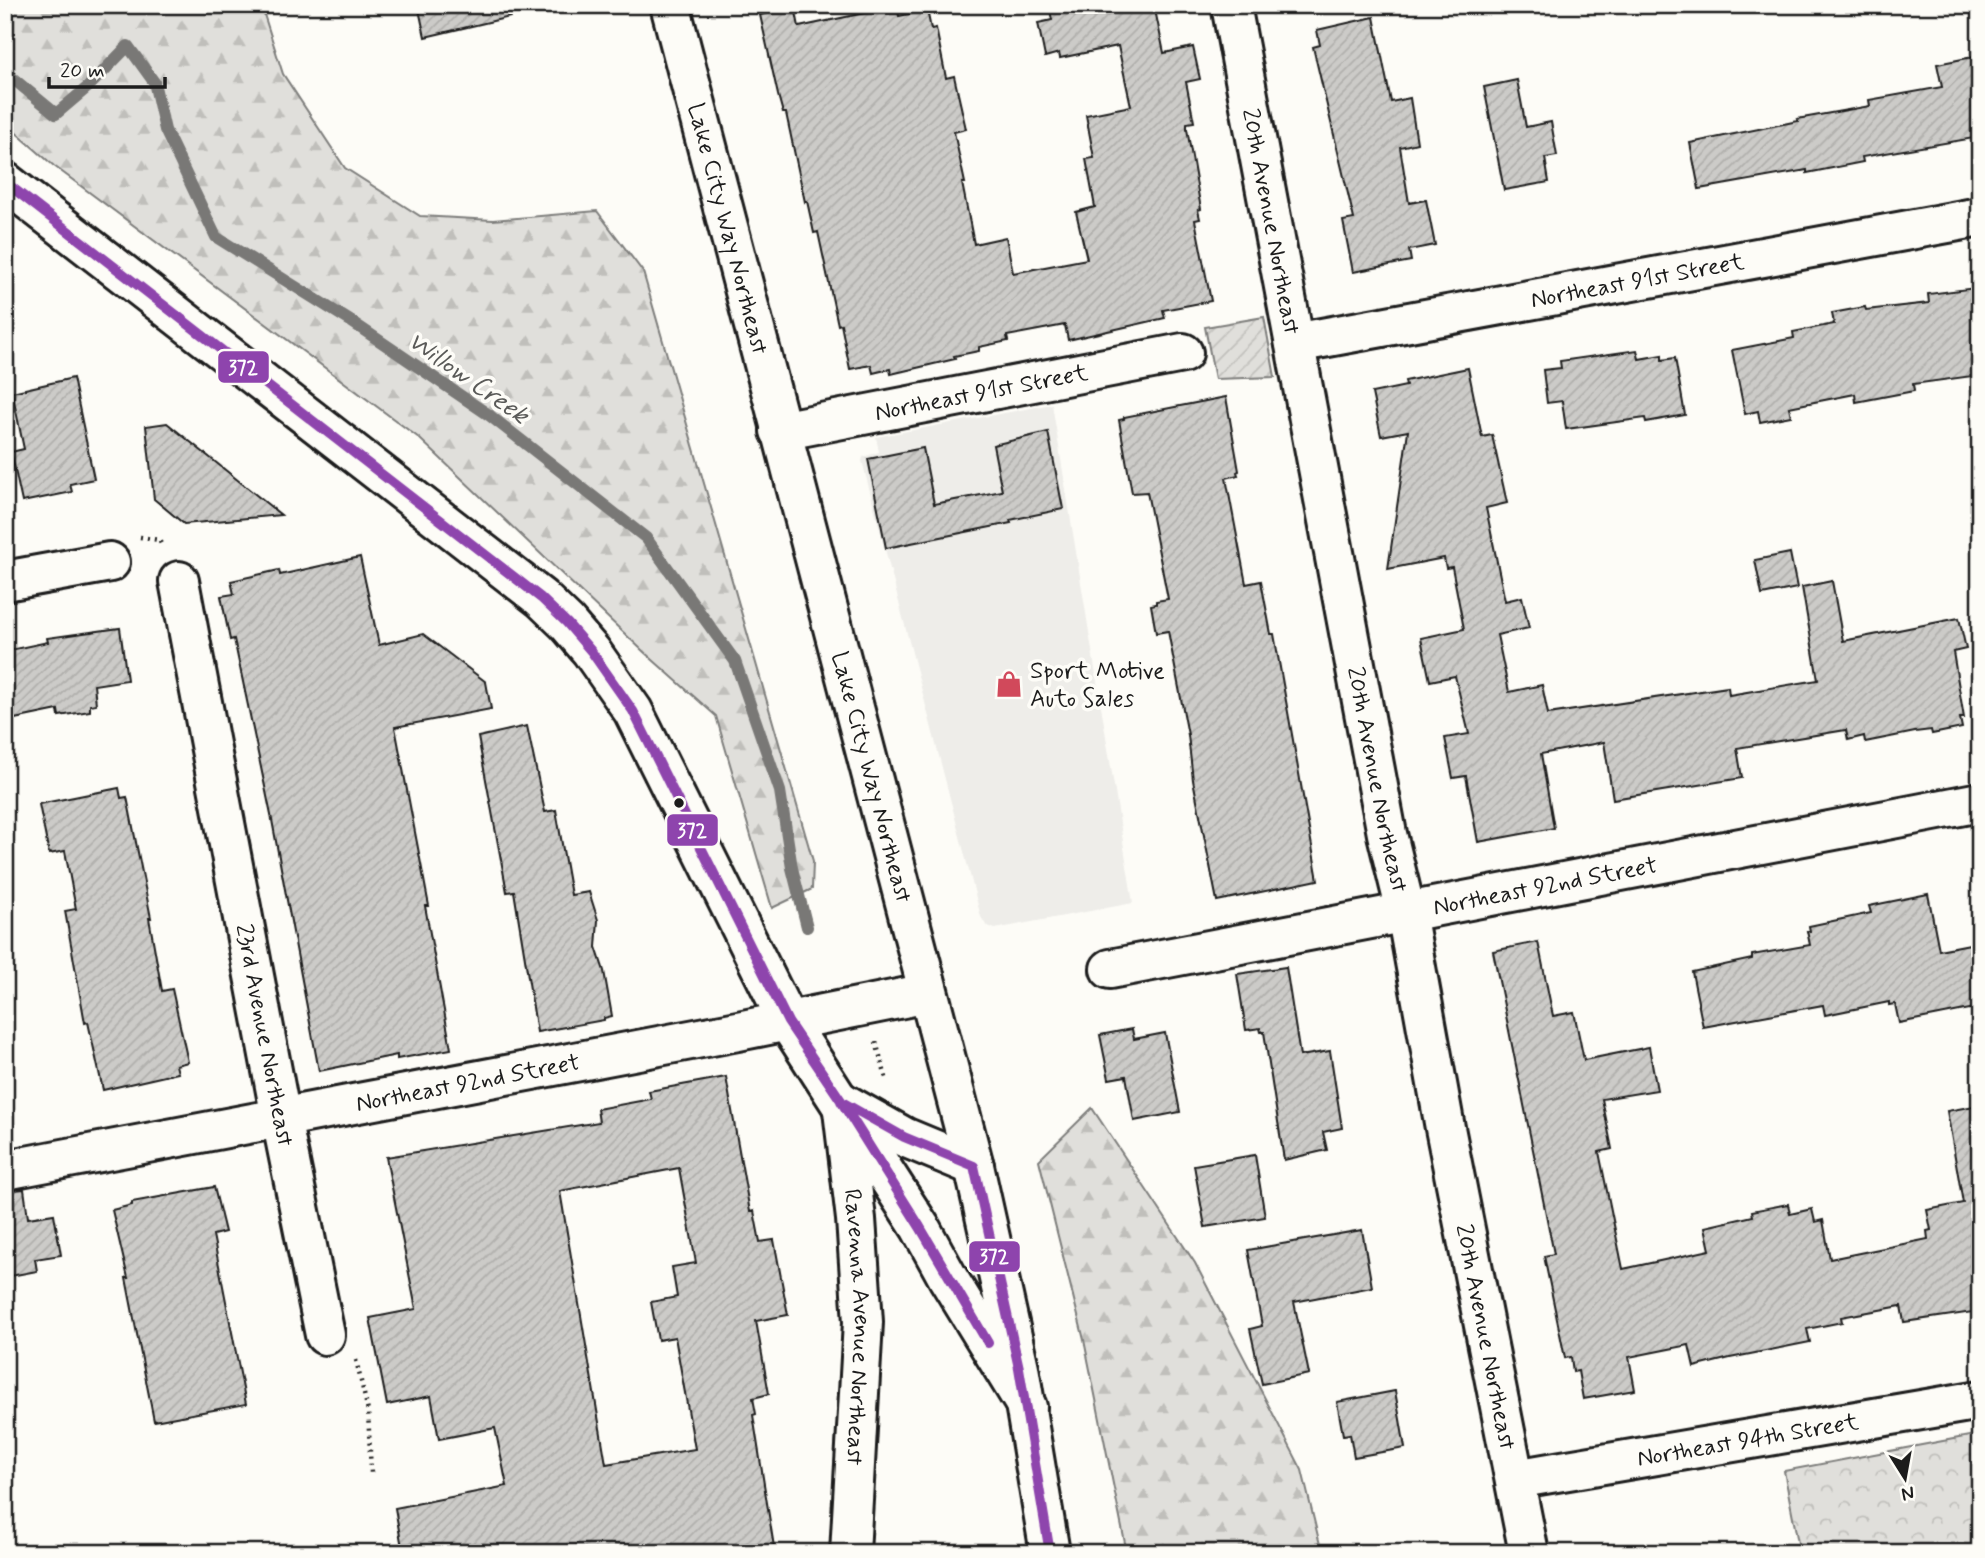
<svg xmlns="http://www.w3.org/2000/svg" width="1985" height="1558" viewBox="0 0 1985 1558" font-family="Mynerve,sans-serif">
	<style>
		.built { fill: #eeede9 }
		.forest { fill: url(#forest-firs); stroke: #7e7e7c; stroke-width: 2 }
		.park { fill: url(#park-crowns); stroke: #7e7e7c; stroke-width: 2 }
		.garden { fill: url(#garden-furrows); stroke: #7e7e7c; stroke-width: 2 }
		.lines { fill: none; stroke-linecap: round; stroke-linejoin: round }
		.stream { stroke: #797876; stroke-width: 12 }
		.building { fill: url(#building-hatch); stroke: #1c1c1c; stroke-width: 2; fill-rule: evenodd }
		.minor-casing { stroke: #1c1c1c; stroke-width: 44 }
		.major-casing { stroke: #1c1c1c; stroke-width: 44 }
		.path { stroke: #1c1c1c; stroke-width: 4.5; stroke-dasharray: 2 5; stroke-linecap: butt }
		.minor { stroke: #fdfcf7; stroke-width: 38 }
		.major { stroke: #fdfcf7; stroke-width: 38 }
		.bus-1-casing { stroke: #fdfcf7; stroke-width: 16 }
		.bus-1 { stroke: #8e44ad; stroke-width: 10 }
		.bus-dot { fill: #1c1c1c; stroke: #fdfcf7; stroke-width: 2.5 }
		.labels { text-anchor: middle; stroke-width: 7; stroke-linejoin: round; paint-order: stroke }
		.street-label { font-size: 24px; fill: #1c1c1c; stroke: #fdfcf7 }
		.poi-label { font-size: 24px; fill: #1c1c1c; stroke: #fdfcf7; text-anchor: start }
		.water-label { font-size: 26px; font-style: italic; fill: #5a5a58; stroke: #fdfcf7 }
		.line-badge { stroke: #fdfcf7; stroke-width: 2.5 }
		.badge-label { font-size: 19px; text-anchor: middle; font-weight: bold; fill: #fff }
	</style>
	<defs>
		<pattern id="forest-firs" width="22" height="20" patternUnits="userSpaceOnUse" patternTransform="scale(1.75)"><rect width="22" height="20" fill="#e0dfdb"/><path d="M5 1l3.5 6h-7zM16 11l3.5 6h-7z" fill="#c0bfbb"/></pattern>
		<pattern id="park-crowns" width="20" height="18" patternUnits="userSpaceOnUse" patternTransform="scale(1.75)"><rect width="20" height="18" fill="#e0dfdb"/><path d="M2 6a3 3 0 1 1 6 0M12 15a3 3 0 1 1 6 0" fill="none" stroke="#c0bfbb"/></pattern>
		<pattern id="garden-furrows" width="10" height="10" patternUnits="userSpaceOnUse" patternTransform="scale(1.75)"><rect width="10" height="10" fill="#e0dfdb"/><path d="M-1 1l2-2M0 10L10 0M9 11l2-2" fill="none" stroke="#c0bfbb"/></pattern>
		<pattern id="building-hatch" width="6" height="6" patternUnits="userSpaceOnUse" patternTransform="scale(1.75)"><rect width="6" height="6" fill="#cccbc8"/><path d="M-1 1l2-2M0 6l6-6M5 7l2-2" fill="none" stroke="#afaeab"/></pattern>
	</defs>
	<rect width="100%" height="100%" fill="#fdfcf7"/>
	<filter id="ink" filterUnits="userSpaceOnUse"><feTurbulence type="fractalNoise" baseFrequency=".0143" numOctaves="2"/><feDisplacementMap in="SourceGraphic" scale="14" xChannelSelector="R" yChannelSelector="G"/><feConvolveMatrix kernelMatrix="1 2 1 2 8 2 1 2 1" color-interpolation-filters="sRGB"/></filter>
	<g filter="url(#ink)">
		<path class="built" d="M1052 404 1133 903 995 929 986 925 981 917 862 461 863 457 879 452 876 437Z"/>
		<path class="forest" d="M5 5H261L283 74 345 168 420 216 493 220 597 211 643 272 813 861 812 889 772 908 716 716 644 652 419 438 54 166 5 123Z
			M1092 1108 1195 1263 1302 1470 1322 1553H1127L1084 1340 1039 1160Z"/>
		<path class="park" d="M1980 1434V1553H1800L1784 1471Z"/>
		<path class="garden" d="M1264 317 1275 377 1215 379 1205 327Z"/>
		<g class="lines">
			<path class="stream" d="M5 72 56 114 89 86 128 46 154 82 165 130 216 237 352 322 489 415 646 538 735 661 780 791 792 868 807 927"/>
		</g>
		<path class="building" d="M418 5H509L510 17 425 37Z
			M1049 5H1154L1164 53 1193 47 1200 79 1186 82 1194 122 1187 123V129L1201 209 1198 210 1200 219 1195 220 1211 301 1163 310 1165 318 1068 340 1065 325 1007 336 1008 341 979 347V351L954 356 955 359 891 374 890 369 873 373 871 365 850 369 841 324 838 325 818 232 814 233 807 201 805 202 786 113H783L778 95 760 15 795 7 799 27 897 6 899 16 927 10 931 29 936 28 946 78 954 76 966 129 954 132 965 183H962L974 244 1006 237 1013 273 1087 259 1076 212 1095 207 1086 159 1094 158 1086 115 1131 106 1118 46 1060 58 1059 53 1045 57 1038 23 1052 20Z
			M1374 17 1391 102 1410 98 1417 143 1400 147 1409 203 1426 200 1435 245 1409 250 1411 261 1353 272 1343 221 1354 219 1313 47 1320 45 1317 30Z
			M1973 57 1975 65H1980V137L1862 157 1863 162 1807 173V170L1699 189 1690 143 1798 121 1797 119 1870 106 1869 100 1942 87 1937 64Z
			M1517 80 1526 127 1551 122 1557 156 1545 158 1549 182 1504 190 1484 87Z
			M1975 288 1980 326V375L1913 384 1914 391 1856 402 1855 394 1789 407 1791 416 1760 422 1758 411 1745 414 1732 350 1794 338 1793 332 1834 324 1832 313 1865 307 1866 310 1929 303 1928 294Z
			M1637 350 1639 359 1662 355V360L1675 358 1685 415 1646 422 1645 418 1566 429 1562 401 1547 403 1543 370 1561 368 1560 361Z
			M1468 368 1482 437 1492 435 1507 503 1486 508 1505 601 1522 597 1529 628 1497 635 1509 692 1542 685 1548 714 1728 687 1729 695 1818 680 1802 587 1832 581 1843 641 1959 618 1966 649 1953 652 1964 718H1960L1962 728 1932 734 1931 730 1915 732 1865 742 1864 736 1848 740 1846 730 1737 748 1742 778 1613 799 1604 742 1541 754 1554 828 1478 842 1466 776 1453 778 1445 738 1469 734 1455 676 1430 681 1421 638 1464 629 1452 567 1446 568 1444 558 1388 569 1408 431 1381 436 1372 393 1406 386 1405 381Z
			M73 378 94 479 70 484 72 492 22 502 11 452 24 449 12 392Z
			M1226 397 1239 471 1237 472 1238 475 1226 478 1246 584 1261 581 1271 634H1274L1318 880 1217 901 1193 780 1188 735 1168 631 1156 633 1151 605 1156 604V601L1168 599 1147 492 1132 493 1119 420 1124 419V417Z
			M167 423 281 515 184 524 154 499 146 426Z
			M1048 432 1063 509 1010 520 1011 523 886 548 868 459 923 448 934 504 1002 491 993 445Z
			M1790 553 1797 588 1762 595 1755 560Z
			M360 557 379 645 423 634 486 682 491 709 395 727 429 906H425L451 1049 397 1059V1055L319 1071 272 820 234 639 230 640 221 596 234 594 231 581 279 570 280 575Z
			M120 628 127 680 94 685 96 704 90 705V711L59 716 58 710 5 721V651L48 642 47 638Z
			M527 726 545 812 556 810 571 895 589 892 598 920 596 947 604 971 612 1016 604 1018V1020L537 1032 514 891 507 892 478 737Z
			M119 788 121 798 127 797 151 918H149L162 991 172 989 188 1062 176 1065 178 1073 103 1090 88 1022 85 1023 65 911 76 909 65 851 49 854 39 804Z
			M1928 894 1939 950 1980 942V1007L1899 1023 1895 1004 1889 1005V1002L1825 1015 1823 1005 1703 1027 1692 972 1752 959V955L1810 945 1807 931H1810L1809 926 1871 913 1869 906Z
			M1538 942 1553 1016 1574 1012 1584 1060 1649 1047 1657 1090 1602 1099 1612 1149 1599 1152 1623 1269 1710 1250 1705 1227 1753 1216 1752 1211 1788 1204 1790 1214 1812 1209 1815 1222 1823 1220 1830 1259 1928 1239 1927 1231 1931 1230 1927 1210 1963 1203 1947 1111 1980 1105V1311L1904 1322 1901 1306 1841 1317 1842 1322 1807 1329 1810 1342 1730 1358 1694 1367 1689 1345 1629 1357 1635 1390 1583 1399 1578 1371 1573 1372 1571 1357 1565 1358 1544 1256 1554 1254 1493 951Z
			M1286 967 1300 1056 1330 1051 1342 1128 1323 1132 1327 1150 1284 1160 1264 1032H1261L1260 1028 1246 1030 1237 974Z
			M1132 1029 1134 1039 1165 1033 1180 1112 1134 1121 1126 1076 1109 1079 1100 1035Z
			M726 1077 750 1212 754 1211 760 1242 774 1240 788 1315 756 1321 769 1394 753 1398 756 1414 753 1415 774 1547 744 1553H403L395 1508 507 1486 495 1428 439 1439 431 1396 387 1405 370 1318 416 1309 386 1157 599 1122 597 1109 651 1099 649 1091ZM679 1168 696 1263 672 1267 677 1297 651 1302 658 1340 675 1337 695 1449 606 1464 560 1191Z
			M1255 1155 1265 1217 1205 1227 1194 1165Z
			M214 1187 225 1232 213 1235 246 1404 154 1421 126 1278H128L112 1210 132 1205V1202Z
			M24 1189 28 1218 54 1214 61 1255 35 1259 37 1271 5 1277V1191Z
			M1362 1230 1372 1287 1294 1302 1309 1374 1262 1384 1250 1329 1262 1326 1248 1250Z
			M1395 1391 1405 1448 1354 1457 1350 1434 1343 1435 1337 1402Z"/>
		<g class="lines">
			<defs>
				<g id="minor">
					<path id="s1" d="M1231 5 1387 834 1406 912 1445 1128 1529 1553"/>
					<path id="s2" d="M1295 343 1980 217"/>
					<path id="s3" d="M780 431 1183 353"/>
					<path d="M5 581 110 562"/>
					<path id="s4" d="M179 581 281 1118 325 1335"/>
					<path id="s5" d="M1110 969 1980 802"/>
					<path id="s6" d="M842 1102 856 1219 863 1322 850 1553"/>
					<path id="s7" d="M5 1170 738 1031 928 993"/>
					<path id="s8" d="M1515 1479 1980 1400"/>
				</g>
				<g id="major">
					<path id="s9" d="M670 5 974 1166 1019 1368 1050 1553"/>
					<path d="M5 182 541 598 567 623 591 651 633 711 788 1022 920 1227 948 1278 1027 1407"/>
					<path d="M847 1105 904 1137 974 1166"/>
				</g>
			</defs>
			<use href="#minor" class="minor-casing"/>
			<use href="#major" class="major-casing"/>
			<path class="path" d="M140 537 159 540 162 546
				M876 1042 887 1081
				M356 1360 368 1411 371 1473"/>
			<use href="#minor" class="minor"/>
			<use href="#major" class="major"/>
			<defs>
				<path id="bus-1" d="M5 182 541 598 567 623 591 651 633 711 788 1022 842 1102 904 1137 974 1166 1019 1368 1050 1553
					M841 1101 920 1227 988 1343"/>
			</defs>
			<use href="#bus-1" class="bus-1-casing"/>
			<use href="#bus-1" class="bus-1"/>
		</g>
	</g>
	<defs>
		<symbol id="shop-bare" viewBox="-9 -9 18 18"><path d="M-5-2.5h2.3a2.7 3.5 0 0 1 5.4 0H5L5.5 6h-11ZM-1.5-2.5h3a1.5 2.3 0 0 0-3 0Z" fill="#d1495b" stroke="#fdfcf7" stroke-width="2.5" paint-order="stroke"/></symbol>
	</defs>
	<g fill-rule="evenodd">
		<use href="#shop-bare" x="990" y="665" width="38" height="38"/>
	</g>
	<circle class="bus-dot" cx="679" cy="803" r="6"/>
	<g class="labels">
		<g class="street-label">
			<text dy="8" stroke="none"><textPath href="#s1" startOffset="220">20th Avenue Northeast</textPath></text>
			<text dy="8" stroke="none"><textPath href="#s9" startOffset="231">Lake City Way Northeast</textPath></text>
			<text dy="8" stroke="none"><textPath href="#s2" startOffset="348">Northeast 91st Street</textPath></text>
			<text dy="8" stroke="none"><textPath href="#s3" startOffset="205">Northeast 91st Street</textPath></text>
			<text dy="8" stroke="none"><textPath href="#s9" startOffset="798">Lake City Way Northeast</textPath></text>
			<text dy="8" stroke="none"><textPath href="#s1" startOffset="788">20th Avenue Northeast</textPath></text>
			<text dy="8" stroke="none"><textPath href="#s5" startOffset="443">Northeast 92nd Street</textPath></text>
			<text dy="8" stroke="none"><textPath href="#s4" startOffset="462">23rd Avenue Northeast</textPath></text>
			<text dy="8" stroke="none"><textPath href="#s7" startOffset="471">Northeast 92nd Street</textPath></text>
			<text dy="8" stroke="none"><textPath href="#s6" startOffset="226">Ravenna Avenue Northeast</textPath></text>
			<text dy="8" stroke="none"><textPath href="#s1" startOffset="1356">20th Avenue Northeast</textPath></text>
			<text dy="8" stroke="none"><textPath href="#s8" startOffset="236">Northeast 94th Street</textPath></text>
		</g>
		<g class="poi-label">
			<text x="1030" y="678">Sport Motive<tspan x="1030" dy="28">Auto Sales</tspan></text>
		</g>
		<g class="water-label">
			<text transform="translate(469 377) rotate(35)" y="9">Willow Creek</text>
		</g>
	</g>
	<g class="line-badge">
		<rect x="217" y="350" width="53" height="34" rx="7" fill="#8e44ad"/>
		<rect x="666" y="813" width="53" height="34" rx="7" fill="#8e44ad"/>
		<rect x="968" y="1240" width="53" height="33" rx="7" fill="#8e44ad"/>
	</g>
	<g class="badge-label">
		<text x="243" y="374">372</text>
		<text x="692" y="837">372</text>
		<text x="994" y="1263">372</text>
	</g>
	<rect width="1985" height="1558" fill="none" stroke="#fdfcf7" stroke-width="28"/>
	<rect x="14" y="14" width="1957" height="1530" fill="none" stroke="#1c1c1c" stroke-width="2.5" filter="url(#ink)"/>
	<g transform="translate(1905 1478) rotate(169)" stroke="#fdfcf7" stroke-width="5" paint-order="stroke">
	<path d="M0-5L12 26L0 18L-12 26Z" fill="#1c1c1c"/>
	<text y="-10" font-size="19" font-weight="bold" text-anchor="middle" fill="#1c1c1c">N</text>
	</g>
	<path d="M49 77v10h116v-10" fill="none" stroke="#1c1c1c" stroke-width="3.5"/>
	<text x="60" y="77" font-size="21" fill="#1c1c1c" stroke="#fdfcf7" stroke-width="5" paint-order="stroke">20 m</text>
</svg>
